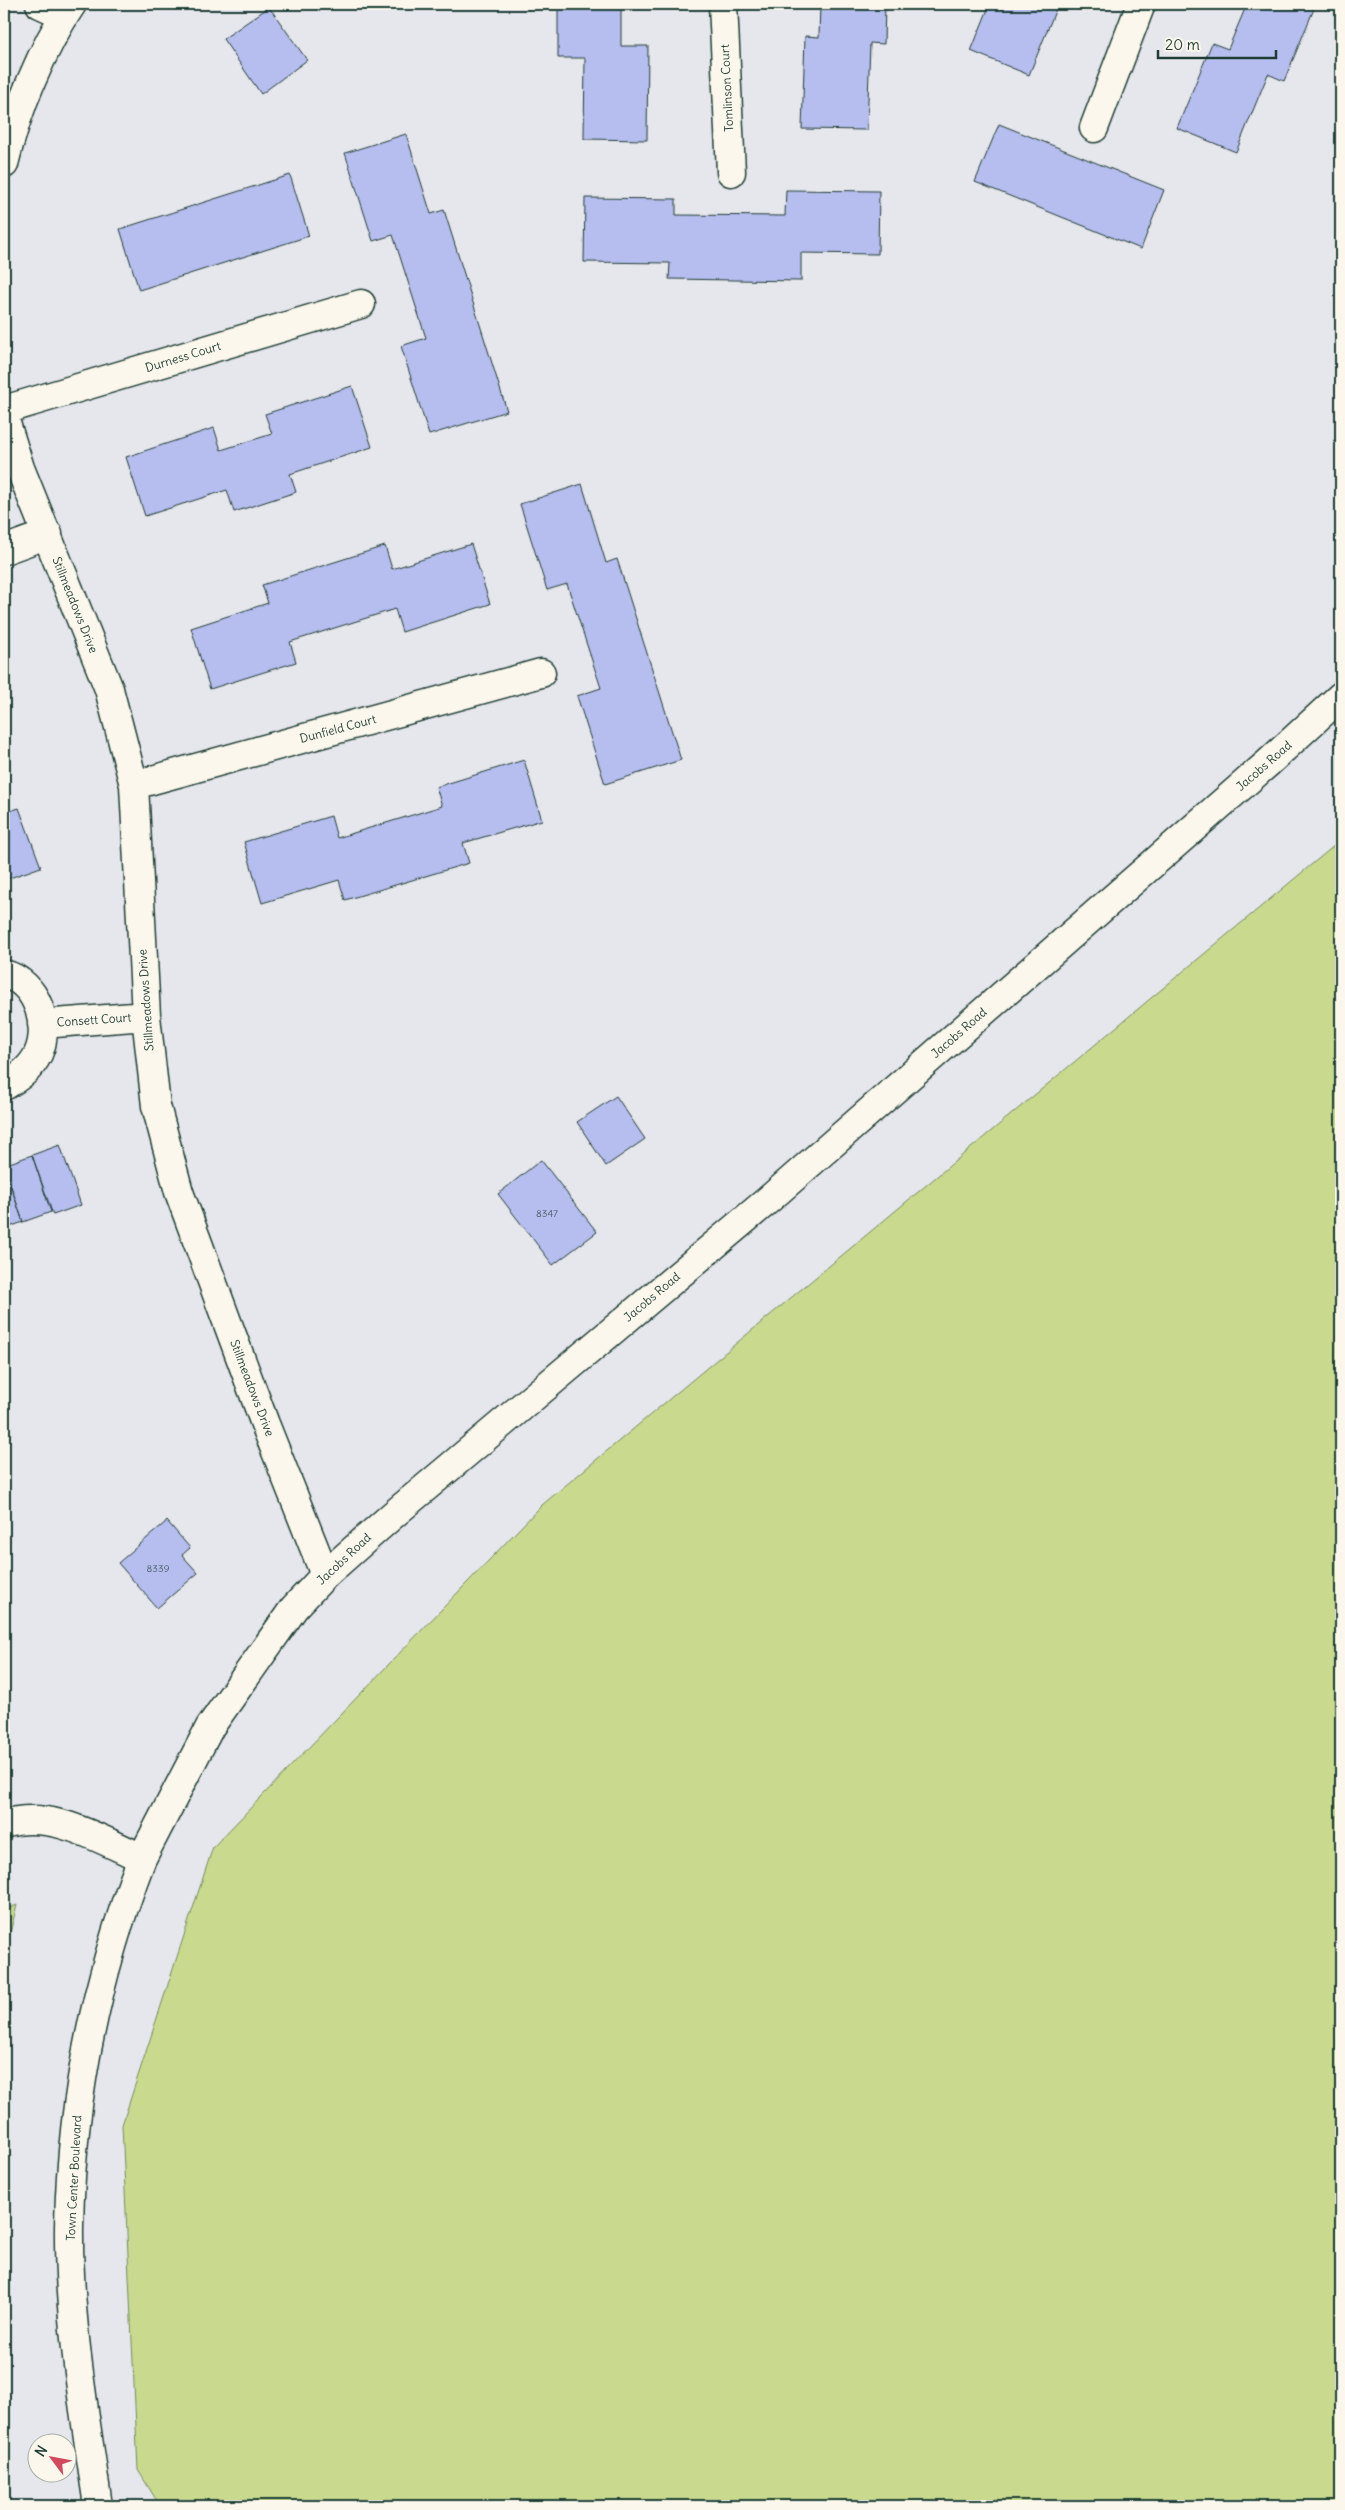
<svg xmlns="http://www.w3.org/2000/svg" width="1345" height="2510" viewBox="0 0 1345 2510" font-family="Delius,sans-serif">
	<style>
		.green { fill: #c9da8e; stroke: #748c61 }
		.building { fill: #b6bdef; stroke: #1f3d34 }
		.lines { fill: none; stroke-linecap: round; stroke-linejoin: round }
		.minor-casing { stroke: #1f3d34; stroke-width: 31 }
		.tertiary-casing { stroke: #1f3d34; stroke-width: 31 }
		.minor { stroke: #fbf7ec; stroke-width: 28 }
		.tertiary { stroke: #fbf7ec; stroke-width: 28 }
		.labels { text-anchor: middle; stroke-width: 4; stroke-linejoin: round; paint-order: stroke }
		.number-label { font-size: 10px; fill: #455d63 }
		.street-label { font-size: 12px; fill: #1f3d34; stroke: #fbf7ec }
	</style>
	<rect width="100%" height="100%" fill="#e6e6ed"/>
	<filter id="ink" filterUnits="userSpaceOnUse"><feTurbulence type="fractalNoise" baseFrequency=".02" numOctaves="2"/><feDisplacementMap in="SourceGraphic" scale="10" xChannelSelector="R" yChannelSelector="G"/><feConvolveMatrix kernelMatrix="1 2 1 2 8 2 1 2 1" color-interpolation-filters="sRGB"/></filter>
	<g filter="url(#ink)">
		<path class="green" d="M1341 840V2506H160L138 2470 122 2125 213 1847 542 1505Z
			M17 1905 4 1957V1910Z"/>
		<path class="building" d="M558 4H621V46H648L647 140 584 139 585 58H558Z
			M820 4H885L884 44 870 43 867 130 802 129 805 36 819 37Z
			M990 4H1058L1029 75 971 51Z
			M1247 4H1316L1284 81 1268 74 1236 152 1177 128 1212 43 1228 49Z
			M269 7 307 60 261 94 223 39Z
			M999 124 1164 190 1141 249 975 182Z
			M406 134 431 214 444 210 507 411 429 435 401 346 426 338 393 235 373 241 345 153Z
			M290 175 309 236 139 290 120 229Z
			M786 190 879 191 878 254 801 253V281L669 279 670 263 584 262 585 198 676 199V215L785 216Z
			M352 386 372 447 290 474 296 492 234 512 227 490 145 516 126 457 214 428 221 450 272 434 265 414Z
			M582 484 606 563 617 559 681 760 605 784 577 696 601 688 567 584 547 590 520 504Z
			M471 544 490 604 402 632 395 609 290 642 296 662 210 689 191 628 268 603 262 585 385 546 392 569Z
			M524 760 542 820 463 843 469 863 345 900 339 880 262 903 244 842 331 816 337 838 442 806 436 787Z
			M19 808 41 867 4 880V813Z
			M616 1096 645 1139 606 1166 577 1122Z
			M60 1145 81 1205 53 1215 32 1155Z
			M32 1155 51 1212 23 1222 4 1165Z
			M541 1160 597 1232 553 1265 498 1194Z
			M4 1166 23 1222 4 1229Z
			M167 1521 190 1548 182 1555 198 1573 157 1608 118 1563Z"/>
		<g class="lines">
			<defs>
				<path id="minor" d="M40 4 64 15
					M723 4 731 172
					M1094 128 1141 4
					M4 164C16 112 42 48 72 4
					M4 410 361 304
					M4 417 20 468 109 689 134 785 146 1016 156 1106 179 1192 265 1424 325 1575
					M4 550 48 534
					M134 785 541 673
					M4 974C37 982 51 1025 38 1054 31 1069 18 1078 4 1086
					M42 1024 146 1016"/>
				<path id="tertiary" d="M4 1824C52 1809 99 1839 142 1858L210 1727 294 1608 325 1575 394 1514 767 1201 1268 763 1341 696
					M98 2506C85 2415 68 2320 69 2227 71 2100 96 1977 142 1858"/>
			</defs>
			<use href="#minor" class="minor-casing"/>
			<use href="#tertiary" class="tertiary-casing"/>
			<use href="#minor" class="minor"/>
			<use href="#tertiary" class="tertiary"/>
		</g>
	</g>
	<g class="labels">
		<g class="number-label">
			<text x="547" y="1217">8347</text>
			<text x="158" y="1572">8339</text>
		</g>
		<g class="street-label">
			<text transform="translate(727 88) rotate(-93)" y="4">Tomlinson Court</text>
			<text transform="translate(183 357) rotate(-17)" y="4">Durness Court</text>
			<text transform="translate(75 605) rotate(68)" y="4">Stillmeadows Drive</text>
			<text transform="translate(338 729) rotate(-15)" y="4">Dunfield Court</text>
			<text transform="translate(1264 766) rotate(-41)" y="4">Jacobs Road</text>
			<text transform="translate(146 1000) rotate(-94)" y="4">Stillmeadows Drive</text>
			<text transform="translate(94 1020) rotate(-4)" y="4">Consett Court</text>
			<text transform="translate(959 1033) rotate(-41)" y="4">Jacobs Road</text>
			<text transform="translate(652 1297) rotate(-40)" y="4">Jacobs Road</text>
			<text transform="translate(252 1388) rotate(69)" y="4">Stillmeadows Drive</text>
			<text transform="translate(344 1559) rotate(-43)" y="4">Jacobs Road</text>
			<text transform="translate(74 2178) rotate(-87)" y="4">Town Center Boulevard</text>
		</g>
	</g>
	<rect width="1345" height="2510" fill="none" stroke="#fbf7ec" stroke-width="20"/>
	<rect x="10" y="10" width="1325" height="2490" fill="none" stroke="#1f3d34" stroke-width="2" filter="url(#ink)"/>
	<g transform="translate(52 2458) rotate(302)"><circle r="24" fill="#fbf7ec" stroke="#a3ada2"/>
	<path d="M0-4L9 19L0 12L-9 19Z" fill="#d1495b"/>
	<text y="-8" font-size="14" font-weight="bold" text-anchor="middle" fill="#1f3d34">N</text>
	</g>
	<path d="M1158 50v8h118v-8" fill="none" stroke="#1f3d34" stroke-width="2.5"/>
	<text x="1165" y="50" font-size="15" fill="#1f3d34" stroke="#fbf7ec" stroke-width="4" paint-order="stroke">20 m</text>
</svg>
